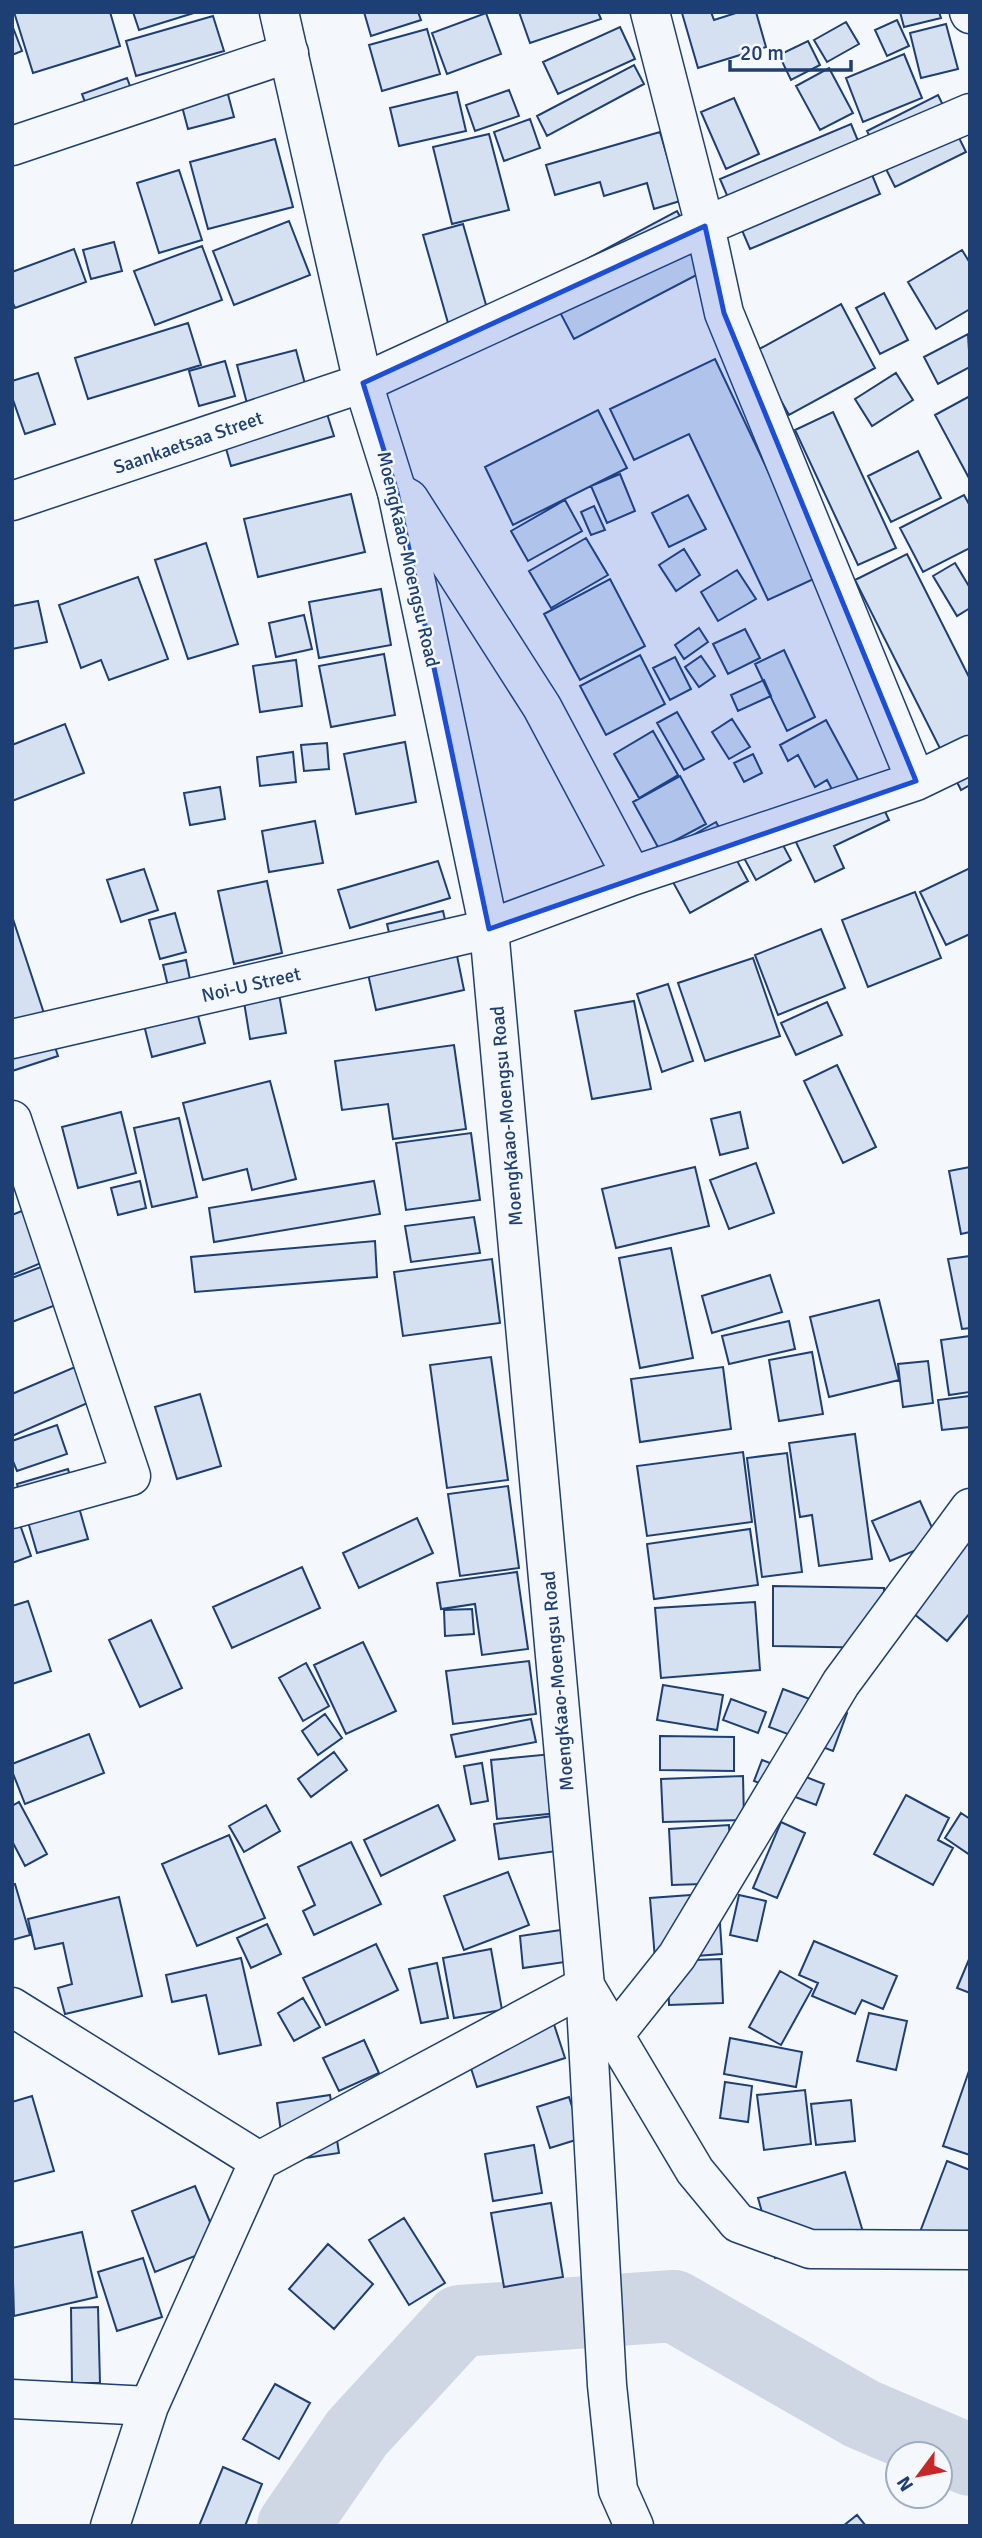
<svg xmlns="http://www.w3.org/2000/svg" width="982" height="2538" viewBox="0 0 982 2538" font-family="Signika,sans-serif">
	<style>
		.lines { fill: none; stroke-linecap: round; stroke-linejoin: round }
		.river { stroke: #cfd7e4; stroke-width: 72 }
		.building { fill: #d5e0f0; stroke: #1d3f73; stroke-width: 2 }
		.minor-casing { stroke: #1d3f73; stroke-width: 41 }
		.major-casing { stroke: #1d3f73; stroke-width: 41 }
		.minor { stroke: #f4f7fb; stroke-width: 38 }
		.major { stroke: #f4f7fb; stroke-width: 38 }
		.marked { fill: #1d4ed8; fill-opacity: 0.2; stroke: #1d4ed8; stroke-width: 5; stroke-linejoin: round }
		.labels { text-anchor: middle; stroke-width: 5; stroke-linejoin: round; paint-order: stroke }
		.street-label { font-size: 19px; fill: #1d3f73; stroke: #f4f7fb }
	</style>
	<rect width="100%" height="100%" fill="#f4f7fb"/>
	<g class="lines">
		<path class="river" d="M293 2526 357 2433 460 2321 674 2306 862 2414 970 2460"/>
	</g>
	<path class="building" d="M14 12H110L120 46 33 73Z
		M133 12H197L139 30Z
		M364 12H418L421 20 371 36Z
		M519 12H598L601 19 530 43Z
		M711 12 714 20 739 12H756L766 47 698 68 682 13Z
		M900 12H939L941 18 904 27Z
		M486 13 501 54 447 74 432 33Z
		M213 16 224 51 136 76 126 41Z
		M897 20 909 46 887 56 875 30Z
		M846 22 859 44 827 62 814 40Z
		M946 24 958 69 921 78 910 33Z
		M12 25 22 51 12 55Z
		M620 27 635 59 558 94 543 62Z
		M427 29 440 74 382 91 369 45Z
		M808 41 820 65 791 80 779 55Z
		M904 54 922 98 863 122 846 78Z
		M634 65 644 84 547 136 537 116Z
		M221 68 234 117 188 129 175 80Z
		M829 68 853 113 820 130 796 86Z
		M127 78 138 107 93 123 82 94Z
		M509 90 519 116 475 131 466 105Z
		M457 92 466 131 399 146 390 108Z
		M938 95 966 152 895 187 867 131Z
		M734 98 759 154 726 169 701 112Z
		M530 119 540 148 504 161 494 132Z
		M851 124 880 194 750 249 720 179Z
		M660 132 680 201 654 209 647 183 604 196 600 182 555 195 546 165Z
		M489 134 509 210 452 224 433 147Z
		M275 139 293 207 208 229 190 162Z
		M179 170 202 240 159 253 137 183Z
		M677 211 708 269 574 339 544 282Z
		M289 221 310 275 234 305 213 251Z
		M463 224 494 333 454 344 423 235Z
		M114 242 122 271 91 279 83 250Z
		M202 246 222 300 155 325 134 271Z
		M74 249 86 282 15 308 12 301V272Z
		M962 250 970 263V309L936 329 908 282Z
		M884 293 908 340 880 354 856 308Z
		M841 304 875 368 789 415 754 352Z
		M188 323 201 365 88 399 75 358Z
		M968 334 970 367 938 384 924 357Z
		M296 350 309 399 250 415 237 365Z
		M715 359 818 577 768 600 689 434 634 460 610 409Z
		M225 361 235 396 199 406 189 371Z
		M38 373 55 424 25 434 12 397V381Z
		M896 373 913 400 872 426 855 399Z
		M970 396V480L935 415Z
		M323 401 334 436 231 466 221 431Z
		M598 410 627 468 513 525 485 467Z
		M833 412 896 548 858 565 795 430Z
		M918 451 941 498 891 522 868 476Z
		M620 474 635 511 607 523 591 486Z
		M351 494 365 552 258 577 244 519Z
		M688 495 706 529 669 547 652 513Z
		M964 495 970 506V548L923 572 900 528Z
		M565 500 582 531 528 561 511 531Z
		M594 506 605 530 591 535 581 512Z
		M586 538 608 575 551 608 529 571Z
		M206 543 238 644 188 659 155 560Z
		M684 549 700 575 676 591 659 565Z
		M907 554 970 679V785L961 790 855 580Z
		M955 563 970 588V608L957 616 933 576Z
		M737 570 756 599 718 621 701 592Z
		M138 577 168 659 109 680 101 660 81 668 59 605Z
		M610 579 645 646 580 680 544 614Z
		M381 589 391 645 319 658 309 602Z
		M38 601 47 642 12 649V606Z
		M304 615 312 649 276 657 269 623Z
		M699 628 708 642 684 659 675 645Z
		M745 629 760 658 728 674 713 644Z
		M784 650 815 717 787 731 755 664Z
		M384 654 395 715 331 727 319 666Z
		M640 655 665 704 606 735 580 686Z
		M701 656 715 676 699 687 685 667Z
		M675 657 691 689 670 700 653 668Z
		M296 660 302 706 260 712 253 666Z
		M764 680 771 696 738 711 731 695Z
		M677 712 704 759 684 770 657 723Z
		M732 719 750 747 729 759 712 732Z
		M826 720 860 783 836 797 827 780 815 787 798 755 788 761 780 745Z
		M65 724 84 773 12 801V745Z
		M653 731 678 775 639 798 614 754Z
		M405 742 416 802 356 814 344 754Z
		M327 743 329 769 304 771 301 745Z
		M293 752 296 782 260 786 257 757Z
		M753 754 762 773 744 782 734 763Z
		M680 776 706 824 659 849 633 802Z
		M220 787 225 819 190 825 184 793Z
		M874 788 889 820 834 846 844 868 815 882 782 813Z
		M769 819 791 860 756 880 733 838Z
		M315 821 323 863 269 872 262 831Z
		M716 822 748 881 690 913 658 855Z
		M438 861 450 898 350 928 338 890Z
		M970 868V934L946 945 920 892Z
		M144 869 158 910 121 922 107 880Z
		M267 881 282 953 234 964 218 891Z
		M915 892 941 958 868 987 842 920Z
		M443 911 450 941 394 954 387 924Z
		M175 913 186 952 160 959 149 920Z
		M12 916 58 1056 12 1071Z
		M821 929 845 988 778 1015 755 955Z
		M455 946 464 990 376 1010 366 965Z
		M753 958 780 1036 705 1061 678 983Z
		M186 960 193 994 171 999 163 965Z
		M274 966 286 1033 250 1039 239 971Z
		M668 984 693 1061 662 1072 637 994Z
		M634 1001 651 1089 592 1099 575 1011Z
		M827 1002 842 1035 796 1055 781 1023Z
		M195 1004 205 1043 152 1057 142 1017Z
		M454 1045 466 1129 393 1139 388 1104 342 1110 335 1061Z
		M837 1065 876 1147 843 1163 804 1081Z
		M270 1081 296 1179 252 1190 247 1169 203 1180 183 1103Z
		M121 1112 136 1173 78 1188 62 1127Z
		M740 1112 748 1148 720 1155 711 1119Z
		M179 1118 197 1197 152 1207 134 1128Z
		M471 1133 480 1200 406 1210 396 1143Z
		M756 1163 774 1213 729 1229 710 1180Z
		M695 1167 709 1226 616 1248 602 1189Z
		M970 1167V1232L961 1234 949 1171Z
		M140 1181 146 1208 118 1215 111 1188Z
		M374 1181 380 1214 214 1242 209 1208Z
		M24 1210 46 1261 12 1275V1215Z
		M474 1217 480 1253 411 1262 405 1226Z
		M375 1241 377 1277 195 1292 191 1257Z
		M671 1248 693 1358 640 1368 619 1258Z
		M970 1256V1328L962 1329 948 1259Z
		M492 1259 500 1323 403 1336 394 1272Z
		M46 1265 61 1303 12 1322V1278Z
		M770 1275 782 1312 712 1333 702 1296Z
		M879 1300 899 1380 829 1397 810 1317Z
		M789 1321 795 1349 729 1364 722 1336Z
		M970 1336V1392L949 1395 941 1340Z
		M812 1352 823 1414 779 1421 769 1360Z
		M491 1357 508 1480 447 1488 430 1365Z
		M928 1361 933 1403 903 1407 898 1364Z
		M75 1367 90 1402 12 1436V1394Z
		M723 1367 731 1429 640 1442 631 1379Z
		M200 1394 221 1466 177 1479 155 1407Z
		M970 1396V1427L942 1430 938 1400Z
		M57 1425 67 1454 17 1471 12 1459V1441Z
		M855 1434 872 1559 819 1566 812 1515 800 1517 789 1443Z
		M743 1452 752 1522 647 1536 637 1466Z
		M787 1453 802 1572 762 1577 747 1458Z
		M68 1469 88 1539 37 1553 17 1484Z
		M508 1486 519 1568 460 1576 448 1494Z
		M920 1501 938 1541 890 1561 872 1521Z
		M12 1502 31 1556 12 1563Z
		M417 1518 433 1553 359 1588 343 1553Z
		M750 1529 758 1585 654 1599 647 1544Z
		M952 1530 970 1544V1613L947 1641 896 1599Z
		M302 1567 320 1608 232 1648 213 1607Z
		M517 1572 528 1649 482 1655 475 1604 441 1609 437 1583Z
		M773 1586 884 1588V1648L773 1646Z
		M28 1601 51 1671 12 1684V1606Z
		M755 1602 760 1670 661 1678 655 1608Z
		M472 1609 474 1634 445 1636 444 1610Z
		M151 1620 182 1688 140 1707 109 1640Z
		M363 1642 396 1711 346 1734 314 1665Z
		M529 1661 536 1714 453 1724 446 1671Z
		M306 1663 329 1706 303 1721 279 1678Z
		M663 1685 723 1695 717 1730 657 1720Z
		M783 1689 847 1713 833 1751 769 1727Z
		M731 1699 766 1712 758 1733 723 1720Z
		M325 1714 342 1738 318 1755 302 1731Z
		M531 1719 536 1742 456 1757 451 1735Z
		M89 1734 104 1773 25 1804 12 1771V1764Z
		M660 1736 734 1737V1771L660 1770Z
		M334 1752 347 1770 311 1797 298 1779Z
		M552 1754 558 1813 497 1819 491 1760Z
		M762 1760 824 1784 816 1805 754 1781Z
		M482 1763 488 1801 471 1804 464 1766Z
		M743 1776 744 1820 663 1822 661 1779Z
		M906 1795 949 1818 938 1840 953 1848 933 1885 874 1854Z
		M19 1802 47 1854 25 1866 12 1841V1806Z
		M266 1805 280 1831 244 1852 229 1826Z
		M438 1805 455 1840 381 1876 364 1840Z
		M961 1813 970 1819V1855L945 1838Z
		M553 1816 557 1851 499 1859 494 1824Z
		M781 1822 805 1833 777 1898 753 1888Z
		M729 1825 732 1883 672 1885 669 1829Z
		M229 1835 265 1918 197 1946 162 1864Z
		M351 1842 381 1904 314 1935 303 1911 315 1905 298 1867Z
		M508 1872 529 1925 464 1950 444 1896Z
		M15 1884 30 1935 12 1940V1885Z
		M718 1893 722 1954 655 1959 650 1898Z
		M739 1895 766 1901 757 1941 730 1935Z
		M119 1897 142 1996 65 2014 58 1988 72 1984 63 1943 35 1949 28 1919Z
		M267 1924 281 1954 251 1968 237 1938Z
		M568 1929 572 1961 523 1968 520 1936Z
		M814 1941 897 1976 883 2009 862 2000 855 2014 812 1996 818 1983 799 1975Z
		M376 1944 398 1990 326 2025 303 1978Z
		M491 1949 502 2010 454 2018 443 1958Z
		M970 1957V1993L957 1988Z
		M241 1958 261 2045 219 2054 206 1995 172 2002 166 1975Z
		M721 1959 723 2003 669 2005 668 1961Z
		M437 1963 448 2018 421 2023 409 1969Z
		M780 1971 812 1989 781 2045 749 2027Z
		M303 1998 320 2027 294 2041 278 2013Z
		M548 2006 565 2058 477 2087 460 2034Z
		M869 2013 907 2021 896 2070 857 2061Z
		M730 2038 802 2052 796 2087 724 2074Z
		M364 2040 379 2073 339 2091 323 2058Z
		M970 2068V2155L943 2146Z
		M725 2082 752 2086 748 2122 720 2118Z
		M805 2090 811 2144 764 2150 757 2095Z
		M330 2095 339 2153 285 2161 277 2103Z
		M32 2096 54 2171 12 2182V2102Z
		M569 2097 582 2138 550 2148 537 2107Z
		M851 2100 855 2141 816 2145 811 2104Z
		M534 2145 542 2193 493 2201 485 2154Z
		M947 2161 970 2170V2251L920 2232Z
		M845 2172 863 2232 775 2258 758 2198Z
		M195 2186 220 2246 155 2272 132 2211Z
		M551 2203 563 2277 504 2287 491 2213Z
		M404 2218 445 2283 409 2305 369 2240Z
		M82 2232 97 2297 14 2316 12 2248Z
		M328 2244 373 2284 334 2329 289 2289Z
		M143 2258 162 2317 117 2331 98 2272Z
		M98 2307 100 2383H72L71 2308Z
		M275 2384 310 2403 279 2459 243 2439Z
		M223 2467 262 2484 245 2526H199Z
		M857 2515 866 2526H843Z"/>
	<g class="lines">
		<defs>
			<path id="minor" d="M650 12 705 226 724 313 916 781
				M969 12 970 14
				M12 146 289 53
				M397 492 409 499 542 707 632 876
				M12 501 363 383 705 226 970 113
				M12 1039 489 929 632 876 916 781 970 755
				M12 1120 131 1476 12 1509
				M12 2007 259 2161
				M614 2035 677 1956 841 1683 970 1508
				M12 2399 149 2406
				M110 2526 149 2406 259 2161 585 1986 695 2171 738 2223 810 2249 970 2250"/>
			<path id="major" d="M279 12 363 383 397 492 489 929 585 1986 607 2385 618 2490 634 2526"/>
		</defs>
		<use href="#minor" class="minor-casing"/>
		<use href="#major" class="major-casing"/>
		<use href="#minor" class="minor"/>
		<use href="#major" class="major"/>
	</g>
	<path class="marked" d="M705 226 724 313 916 781 489 929 397 492 363 383Z"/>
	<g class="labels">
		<g class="street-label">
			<text transform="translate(188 442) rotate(-19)" y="7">Saankaetsaa Street</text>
			<text transform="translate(409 559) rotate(77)" y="7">MoengKaao-Moengsu Road</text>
			<text transform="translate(251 984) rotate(-13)" y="7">Noi-U Street</text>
			<text transform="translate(506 1116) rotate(-95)" y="7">MoengKaao-Moengsu Road</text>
			<text transform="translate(557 1681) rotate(-95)" y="7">MoengKaao-Moengsu Road</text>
		</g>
	</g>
	<rect width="982" height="2538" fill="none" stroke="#1d3f73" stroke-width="28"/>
	<g transform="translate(919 2475) rotate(238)"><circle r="33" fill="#f4f7fb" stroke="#9eadc5" stroke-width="2"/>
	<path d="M0-5L12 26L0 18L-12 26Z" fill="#c62828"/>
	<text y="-10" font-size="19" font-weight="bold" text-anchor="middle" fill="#1d3f73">N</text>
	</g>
	<path d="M730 60v10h121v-10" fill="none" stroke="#1d3f73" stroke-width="3.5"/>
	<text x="740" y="60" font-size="21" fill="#1d3f73" stroke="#f4f7fb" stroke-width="5" paint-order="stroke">20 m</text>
</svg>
